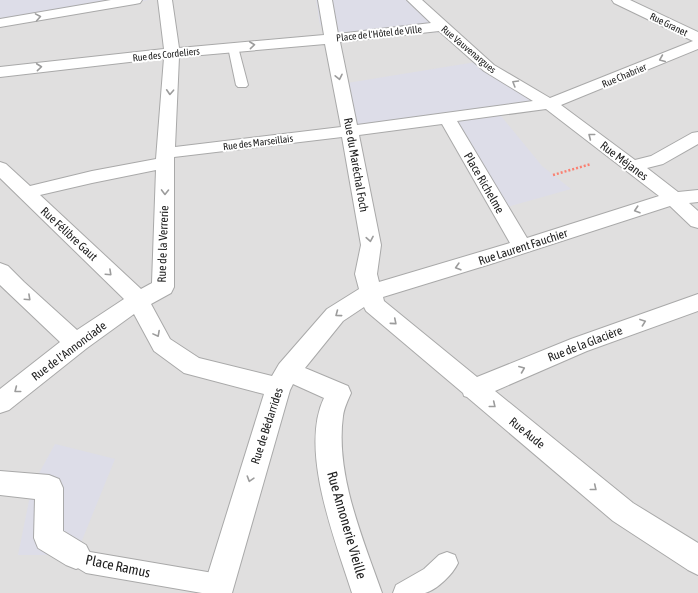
<svg xmlns="http://www.w3.org/2000/svg" width="698" height="593" viewBox="0 0 698 593" font-family="'Asap Condensed',sans-serif">
	<style>
		.residential { fill: #e0dfdf }
		.plaza { fill: #dddde8 }
		.lines { fill: none; stroke-linecap: round; stroke-linejoin: round }
		.service-casing { stroke: #a9a9a9; stroke-width: 2 }
		.pedestrian-casing { stroke: #a9a9a9; stroke-width: 2 }
		.path { stroke: #fa8072; stroke-width: 2.5; stroke-dasharray: 2 2; stroke-linecap: butt }
		.service { fill: #fff; fill-rule: evenodd }
		.pedestrian { fill: #fff; fill-rule: evenodd }
		.oneway { stroke: #9c9c9c }
		.labels { text-anchor: middle; stroke-width: 4; stroke-linejoin: round; paint-order: stroke }
		.far-street-label { font-size: 10px; fill: #222; stroke: #fff }
		.street-label { font-size: 12px; fill: #222; stroke: #fff }
		.near-street-label { font-size: 14px; fill: #222; stroke: #fff }
	</style>
	<rect width="100%" height="100%" fill="#f2efe9"/>
	<path class="residential" d="M0 0H698V593H0Z"/>
	<path class="plaza" d="M0 0H149L0 27Z
		M316 0H408L443 32 407 34 340 42 330 32 322 28 321 25H320Z
		M482 61 549 104 497 111 542 166 571 189 500 209 447 118 350 131 341 84Z
		M55 444 115 459 76 555H18L32 486Z"/>
	<g class="lines">
		<defs>
			<path id="service" d="M233 44 238 47 248 85 246 87H238L236 85 228 47Z
				M76 545 90 552 219 574 227 577 230 585 226 593H202L86 573 68 562 65 555 68 548Z
				M447 552 455 555 458 563C453 574 437 590 425 593 416 593 403 593 393 593L396 585 424 569 439 555Z"/>
			<path id="pedestrian" d="M111 0H142L140 3 135 4 0 27V19Z
				M158 0H172L179 48 324 35 318 0H332L338 34 431 23 407 0H422L494 65 550 98 693 41 614 3 612 0H630L698 32V49L561 105 635 160 651 156 692 133 698 132V144L663 164 647 168 678 192 698 190V202L689 203 698 211V228L691 226 670 206 494 263 383 297 384 301 477 377 571 339 698 294V311L587 351 495 391 633 503 698 543V575L688 570 613 521 467 397 464 396 463 393 366 311 364 307 343 321 305 368 348 386 351 393C348 400 344 408 343 416 335 474 363 539 382 593H352C335 540 299 450 324 398L293 384 290 390 232 593H202L264 394 184 373 154 351 134 314 87 348 9 410 0 413V389L60 342 0 285V263L8 266 24 282 77 330 124 299 0 178V162L6 164 30 186 92 171 156 159 164 58 0 77V67L164 49ZM439 31 484 71 533 101 357 125 340 42ZM325 44 341 127 175 147 179 57ZM546 109 659 196 527 238 457 121ZM442 124 510 243 379 282 377 274 381 245 359 135ZM342 137 361 245 355 274 359 289 327 309 279 364 272 376 199 358 170 339 151 304 171 293 174 287V157ZM156 170 152 283 141 289 40 195 92 183Z
				M0 471 49 475 59 479 63 488V531L86 545 91 555 86 565 76 569 66 565 38 548 34 538 35 499 0 495Z"/>
		</defs>
		<use href="#service" class="service-casing"/>
		<use href="#pedestrian" class="pedestrian-casing"/>
		<path class="path" d="M553 175 591 164"/>
		<use href="#service" class="service"/>
		<use href="#pedestrian" class="pedestrian"/>
	</g>
	<defs><path id="oneway-chevron" d="M-2-3.5L2.5 0L-2 3.5" fill="none" stroke-width="1.6" stroke-linecap="round" stroke-linejoin="round"/></defs>
	<g class="oneway">
		<use href="#oneway-chevron" transform="translate(38 17) rotate(-10)"/>
		<use href="#oneway-chevron" transform="translate(252 45) rotate(-6)"/>
		<use href="#oneway-chevron" transform="translate(662 59) rotate(157)"/>
		<use href="#oneway-chevron" transform="translate(39 67) rotate(-6)"/>
		<use href="#oneway-chevron" transform="translate(339 77) rotate(78)"/>
		<use href="#oneway-chevron" transform="translate(515 83) rotate(-149)"/>
		<use href="#oneway-chevron" transform="translate(170 92) rotate(93)"/>
		<use href="#oneway-chevron" transform="translate(591 136) rotate(-142)"/>
		<use href="#oneway-chevron" transform="translate(165 192) rotate(91)"/>
		<use href="#oneway-chevron" transform="translate(637 210) rotate(162)"/>
		<use href="#oneway-chevron" transform="translate(370 239) rotate(80)"/>
		<use href="#oneway-chevron" transform="translate(458 267) rotate(164)"/>
		<use href="#oneway-chevron" transform="translate(109 273) rotate(43)"/>
		<use href="#oneway-chevron" transform="translate(28 298) rotate(43)"/>
		<use href="#oneway-chevron" transform="translate(338 314) rotate(143)"/>
		<use href="#oneway-chevron" transform="translate(394 322) rotate(40)"/>
		<use href="#oneway-chevron" transform="translate(643 322) rotate(-20)"/>
		<use href="#oneway-chevron" transform="translate(157 334) rotate(62)"/>
		<use href="#oneway-chevron" transform="translate(522 369) rotate(-22)"/>
		<use href="#oneway-chevron" transform="translate(17 390) rotate(142)"/>
		<use href="#oneway-chevron" transform="translate(493 405) rotate(39)"/>
		<use href="#oneway-chevron" transform="translate(250 479) rotate(107)"/>
		<use href="#oneway-chevron" transform="translate(594 488) rotate(39)"/>
	</g>
	<g class="labels">
		<g class="far-street-label">
			<text transform="translate(669 24) rotate(26)" y="4">Rue Granet</text>
			<text transform="translate(379 33) rotate(-6)" y="4">Place de l'Hôtel de Ville</text>
			<text transform="translate(469 49) rotate(40)" y="4">Rue Vauvenargues</text>
			<text transform="translate(166 54) rotate(-6)" y="4">Rue des Cordeliers</text>
			<text transform="translate(624 75) rotate(-23)" y="4">Rue Chabrier</text>
			<text transform="translate(258 142) rotate(-7)" y="4">Rue des Marseillais</text>
		</g>
		<g class="street-label">
			<text transform="translate(624 161) rotate(37)" y="4">Rue Méjanes</text>
			<text transform="translate(356 165) rotate(80)" y="4">Rue du Maréchal Foch</text>
			<text transform="translate(484 183) rotate(60)" y="4">Place Richelme</text>
			<text transform="translate(69 234) rotate(43)" y="4">Rue Félibre Gaut</text>
			<text transform="translate(163 244) rotate(-88)" y="4">Rue de la Verrerie</text>
			<text transform="translate(523 247) rotate(-18)" y="4">Rue Laurent Fauchier</text>
			<text transform="translate(585 344) rotate(-21)" y="4">Rue de la Glacière</text>
			<text transform="translate(69 351) rotate(-37)" y="4">Rue de l'Annonciade</text>
			<text transform="translate(267 426) rotate(-72)" y="4">Rue de Bédarrides</text>
			<text transform="translate(527 433) rotate(39)" y="4">Rue Aude</text>
		</g>
		<g class="near-street-label">
			<text transform="translate(347 525) rotate(74)" y="5">Rue Annonerie Vieille</text>
			<text transform="translate(118 566) rotate(12)" y="5">Place Ramus</text>
		</g>
	</g>
</svg>
